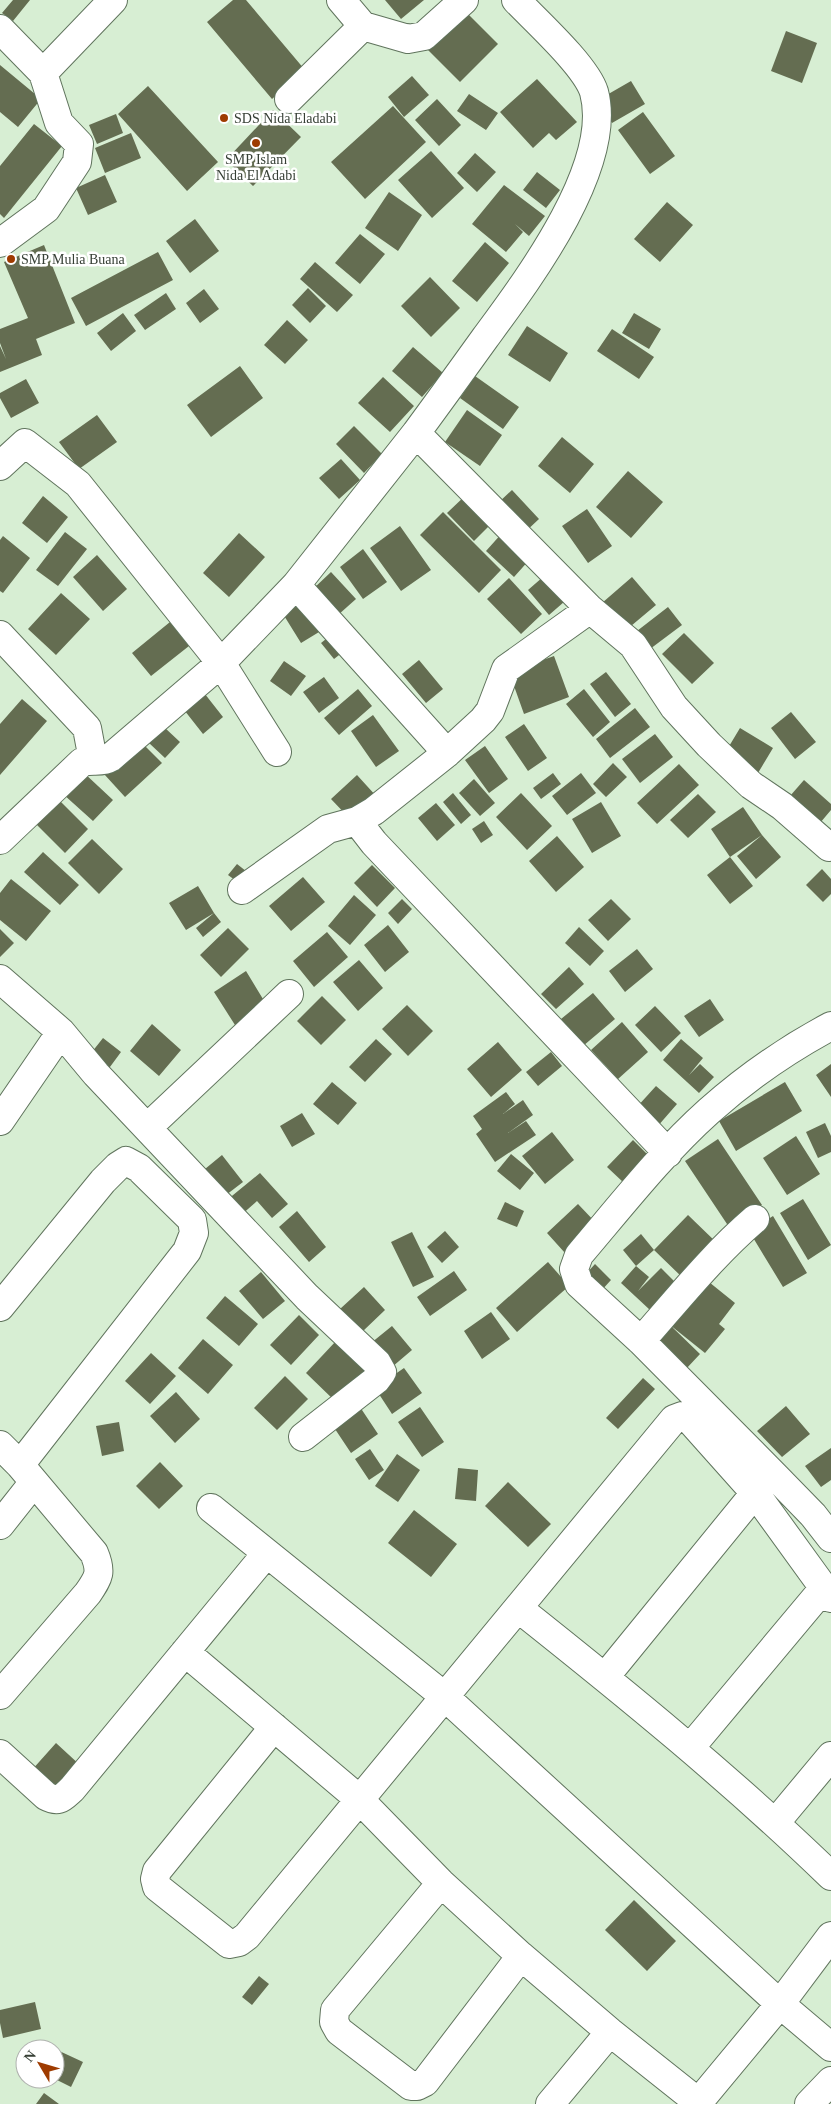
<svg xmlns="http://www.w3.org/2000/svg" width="831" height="2104" viewBox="0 0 831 2104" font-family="Georgia,serif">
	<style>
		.building { fill: #646d51 }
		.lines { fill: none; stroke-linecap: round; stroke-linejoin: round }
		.minor-casing { stroke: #60745d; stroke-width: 30 }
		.minor { stroke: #fff; stroke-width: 28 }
		.poi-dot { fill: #9e3b00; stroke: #fff; stroke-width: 2 }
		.labels { text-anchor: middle; stroke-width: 5; stroke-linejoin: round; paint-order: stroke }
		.poi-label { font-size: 14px; fill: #363f35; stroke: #fff; text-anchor: start }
	</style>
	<rect width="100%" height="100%" fill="#d7eed3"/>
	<path class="building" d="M13 0H30L13 21 2 13Z
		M233 0H246L305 70 272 99 207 22Z
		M385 0H424L401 19Z
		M463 9 498 44 460 82 425 47Z
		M786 31 817 43 802 83 771 71Z
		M0 65 41 99 18 127 0 112Z
		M412 76 429 95 404 117 388 97Z
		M537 79 577 122 556 140 549 133 533 148 500 112Z
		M631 81 645 104 612 123 598 100Z
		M148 86 218 162 187 191 118 114Z
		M469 94 498 113 486 130 457 111Z
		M437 99 461 125 439 146 415 120Z
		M393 106 426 142 365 199 331 162Z
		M273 110 301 137 253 186 226 160Z
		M643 112 675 156 650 174 618 130Z
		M116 114 123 133 97 144 89 125Z
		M34 124 62 146 4 218 0 214V166Z
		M131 133 141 158 105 173 95 148Z
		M431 151 464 188 432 218 398 180Z
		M475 153 496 172 477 192 457 173Z
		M537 172 560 190 546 208 523 190Z
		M105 175 117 202 88 215 76 188Z
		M504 185 545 216 529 236 515 224 523 232 506 252 472 224Z
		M389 192 422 215 398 251 365 228Z
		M667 202 693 225 660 262 634 239Z
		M195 219 219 251 190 273 166 241Z
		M360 234 385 254 360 284 335 263Z
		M485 242 509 263 477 302 452 281Z
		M44 245 75 323 36 339 42 355 0 372V346L6 359 0 343V329L28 318 4 262Z
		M158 252 173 280 86 326 71 298Z
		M315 262 353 295 337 312 300 279Z
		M430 277 460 308 431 337 401 306Z
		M308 288 326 306 310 323 292 305Z
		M204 289 219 309 200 323 186 303Z
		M166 293 176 309 145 330 134 315Z
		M123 313 136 331 111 351 97 333Z
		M634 313 661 329 649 349 622 333Z
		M287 320 308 340 285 364 264 345Z
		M527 326 568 353 550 382 508 355Z
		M612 329 654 357 639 379 597 351Z
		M413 347 443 373 422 397 392 371Z
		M240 366 263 398 211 437 187 405Z
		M475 376 519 407 503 429 460 398Z
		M383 377 414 406 390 432 358 403Z
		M26 379 39 403 11 418 0 398V393Z
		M467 410 502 435 480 466 445 442Z
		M97 415 117 442 79 469 59 442Z
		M354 426 382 454 364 473 336 444Z
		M562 437 594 464 570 493 538 466Z
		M341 459 360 480 339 499 319 478Z
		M628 471 663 502 631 538 596 507Z
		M512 490 539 519 524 533 497 504Z
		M467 494 493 522 474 541 447 513Z
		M43 496 68 517 47 543 22 523Z
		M587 509 612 546 588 563 562 526Z
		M443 512 501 570 479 593 420 535Z
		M400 526 431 570 401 591 370 548Z
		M65 532 87 549 58 586 36 570Z
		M503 532 531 558 514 577 486 551Z
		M239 533 265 557 229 597 203 573Z
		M3 536 30 558 3 593 0 591V540Z
		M363 549 387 582 363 599 340 567Z
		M97 555 127 589 103 611 73 577Z
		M551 570 572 595 549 615 528 590Z
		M331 572 356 599 338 615 313 589Z
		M632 577 656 605 625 631 602 603Z
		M509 578 542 614 521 634 487 599Z
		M61 593 90 619 56 655 28 629Z
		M307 600 324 629 301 643 283 614Z
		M668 607 682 625 650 649 637 631Z
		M170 622 189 646 151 676 132 653Z
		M336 631 348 648 334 659 321 643Z
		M684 633 714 663 692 684 662 654Z
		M554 656 569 697 524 714 509 672Z
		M419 660 443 689 426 703 402 674Z
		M284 661 306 676 291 696 270 681Z
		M606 672 631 704 615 717 590 684Z
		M324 677 339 698 319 713 303 692Z
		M201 689 223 717 203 734 181 706Z
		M358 689 372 706 339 735 324 718Z
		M584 689 610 722 593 737 566 704Z
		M22 699 47 721 0 775V724Z
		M635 708 650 727 610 758 596 739Z
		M791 712 816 742 795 759 771 728Z
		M373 715 399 751 376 767 351 731Z
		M524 724 547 758 528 771 505 737Z
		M164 727 180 742 165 758 149 743Z
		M740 728 773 748 758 773 725 753Z
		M655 734 673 757 640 783 622 759Z
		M140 741 162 763 125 797 104 774Z
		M485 746 508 779 489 793 465 760Z
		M613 763 627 777 606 797 593 784Z
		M679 764 699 785 657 824 637 803Z
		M83 772 113 800 93 821 63 794Z
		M553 773 561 784 541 799 533 788Z
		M581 773 596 793 567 815 552 796Z
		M357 775 377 797 351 820 331 799Z
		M474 779 495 803 480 816 459 793Z
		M804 780 831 804V810L820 823 790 796Z
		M453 793 471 815 461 824 443 802Z
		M521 793 552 826 527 850 496 817Z
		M698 794 716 812 688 838 670 820Z
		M57 798 88 829 65 853 34 822Z
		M601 802 621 836 592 853 572 819Z
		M436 803 455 825 437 841 418 818Z
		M743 807 762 835 730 857 753 886 730 904 707 875 730 857 711 829Z
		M484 821 493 835 481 843 472 829Z
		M762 835 781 857 756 879 737 856Z
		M557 836 584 867 556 892 529 861Z
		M92 839 123 869 99 894 68 863Z
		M43 852 79 885 60 905 24 872Z
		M237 864 251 875 243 886 228 875Z
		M372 865 395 888 377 907 354 883Z
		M822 869 831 879V894L823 902 806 885Z
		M303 877 325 902 291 931 269 906Z
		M11 879 51 911 26 941 0 920V893Z
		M198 886 214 913 221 922 203 937 196 928 214 913 186 930 169 903Z
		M354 895 376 915 350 945 328 926Z
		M402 899 412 909 398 924 388 913Z
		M611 899 631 919 608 941 588 920Z
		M388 925 409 952 385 972 364 945Z
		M579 927 604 951 590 966 565 943Z
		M228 928 249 949 221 977 200 955Z
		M0 929 14 943 0 957Z
		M327 932 348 957 314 987 293 961Z
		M637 949 653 969 625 992 609 971Z
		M359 960 383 988 358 1011 333 982Z
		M569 967 584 984 556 1009 541 994Z
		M246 971 266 1004 235 1025 214 992Z
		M593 993 615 1019 583 1046 561 1019Z
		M322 996 346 1020 321 1045 297 1021Z
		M710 999 724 1020 699 1037 684 1016Z
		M407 1005 433 1031 408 1056 382 1029Z
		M655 1006 681 1033 661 1052 635 1025Z
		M622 1022 648 1052 618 1079 591 1050Z
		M152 1024 181 1050 159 1076 130 1051Z
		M103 1038 121 1052 107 1071 88 1057Z
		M376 1039 392 1054 365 1082 349 1067Z
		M681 1039 703 1058 689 1075 700 1064 714 1077 699 1093 663 1060Z
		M498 1042 522 1070 491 1097 467 1069Z
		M551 1052 562 1066 538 1086 526 1072Z
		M831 1064V1097L816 1075Z
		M332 1082 357 1103 338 1125 313 1104Z
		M785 1082 802 1111 736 1151 719 1121Z
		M656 1086 677 1104 657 1127 636 1108Z
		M506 1092 515 1104 503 1114 523 1100 533 1115 508 1133 526 1121 536 1135 495 1162 476 1134 482 1129 473 1116Z
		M302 1113 315 1134 292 1147 280 1126Z
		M825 1123 831 1136V1152L818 1158 806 1132Z
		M552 1132 574 1160 545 1184 522 1156Z
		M796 1136 820 1174 787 1195 763 1158Z
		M718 1139 762 1205 729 1227 685 1161Z
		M633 1140 650 1157 624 1183 607 1167Z
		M511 1154 534 1173 520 1190 497 1171Z
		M222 1155 243 1182 226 1195 205 1169Z
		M260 1173 288 1204 272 1218 257 1201 240 1216 227 1200Z
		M803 1199 831 1245 808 1260 780 1213Z
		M505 1202 524 1211 517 1227 497 1219Z
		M578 1204 597 1224 565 1253 547 1233Z
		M297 1211 326 1247 309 1262 279 1227Z
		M688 1215 718 1244 684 1279 654 1250Z
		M773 1216 807 1273 783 1287 749 1231Z
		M445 1231 459 1247 442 1263 427 1247Z
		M412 1232 434 1277 413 1287 391 1242Z
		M641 1234 654 1250 636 1266 623 1250Z
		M548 1262 569 1286 517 1332 496 1308Z
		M595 1264 611 1280 601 1291 585 1275Z
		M636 1266 649 1277 638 1291 661 1268 676 1283 650 1310 621 1283Z
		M454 1271 467 1290 430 1316 417 1297Z
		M261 1272 285 1301 263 1319 239 1291Z
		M704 1278 735 1303 719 1324 725 1329 705 1353 670 1325 700 1354 686 1369 654 1338Z
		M364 1287 385 1310 362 1332 340 1309Z
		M225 1296 258 1324 239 1346 206 1318Z
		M491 1312 510 1339 482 1359 464 1331Z
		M299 1315 319 1335 291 1365 270 1345Z
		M392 1326 412 1350 392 1367 371 1343Z
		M203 1339 233 1365 208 1394 178 1368Z
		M336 1341 366 1370 336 1402 306 1373Z
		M151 1353 176 1376 150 1404 125 1381Z
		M404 1368 422 1393 392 1414 375 1388Z
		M285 1376 308 1399 277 1430 254 1408Z
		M643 1378 655 1389 618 1429 606 1418Z
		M176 1392 200 1419 175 1443 150 1416Z
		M786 1406 810 1434 782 1457 757 1431Z
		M360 1407 378 1434 351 1453 333 1426Z
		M420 1407 444 1442 422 1457 398 1422Z
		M119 1422 124 1451 102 1456 96 1426Z
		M831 1448V1480L821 1487 805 1466Z
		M370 1449 384 1470 369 1480 355 1459Z
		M397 1454 420 1470 398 1502 375 1486Z
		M160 1462 183 1486 159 1509 136 1486Z
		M458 1468 478 1470 476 1501 455 1499Z
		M508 1482 551 1524 528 1547 485 1506Z
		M414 1510 457 1544 431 1577 388 1543Z
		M56 1743 81 1766 56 1794 31 1771Z
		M634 1900 676 1941 647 1971 605 1930Z
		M259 1976 269 1984 252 2005 242 1997Z
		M35 2002 41 2029 3 2038 0 2023V2010Z
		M55 2049 83 2062 71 2087 55 2079Z
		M44 2093 59 2104H36Z"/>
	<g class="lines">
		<defs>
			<path id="minor" d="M341 0 363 26
				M516 0C536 21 586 66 594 92 614 166 527 281 485 338 462 370 439 402 416 433L590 609 506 669 490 711 483 720 447 753 374 811 357 821 374 843 668 1153
				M0 29 43 73 59 123 79 144 77 162 46 209 0 243
				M43 73 113 0
				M289 99 363 26 408 39 424 36 464 0
				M0 466 25 443 78 484 221 663 277 752
				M296 585 447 753
				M590 609 633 645 674 707 709 745 751 785 782 806 829 847
				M0 635 87 728 93 760
				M0 840 82 762C92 759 102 763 110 758L221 663 296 585 416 433
				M242 890 328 829 357 821
				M0 979 61 1032 96 1074 307 1297 377 1363 382 1372 376 1380 303 1437
				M831 1026C788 1049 746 1078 709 1111 662 1153 620 1207 579 1255L574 1269 579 1284 641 1341 776 1477 813 1515 831 1538
				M0 1121 61 1032
				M147 1128 289 994
				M0 1307 103 1181 118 1166 126 1161 139 1168 192 1220 194 1233 187 1251 20 1465
				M641 1341C678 1299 713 1255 755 1219
				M0 1445 20 1465 94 1553C102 1572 99 1577 88 1593L0 1695
				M211 1508 444 1696 780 2004 831 2047
				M0 1525 34 1482
				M518 1608C625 1693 732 1780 831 1876
				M185 1652 359 1799 441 1883 521 1956 610 2032 698 2102
				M605 1677 755 1493
				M274 1727 157 1871 155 1879 157 1887 229 1944 239 1942 247 1936 674 1419 682 1416 689 1419 755 1493 831 1598
				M690 1748 823 1589
				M0 1754 46 1796C59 1803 62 1798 72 1789L266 1554
				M776 1822 831 1756
				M441 1883 335 2010 334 2022 339 2031 411 2086H417L425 2082 521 1956
				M550 2104 610 2032
				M697 2104 780 2004 831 1936
				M809 2104 831 2081"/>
		</defs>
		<use href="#minor" class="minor-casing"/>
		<use href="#minor" class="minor"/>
	</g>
	<g class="poi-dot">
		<circle cx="224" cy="118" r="5"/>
		<circle cx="256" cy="143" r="5"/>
		<circle cx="11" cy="259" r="5"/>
	</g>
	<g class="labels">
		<g class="poi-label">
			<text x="234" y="123">SDS Nida Eladabi</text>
			<text x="256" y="164" text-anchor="middle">SMP Islam<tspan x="256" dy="16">Nida El Adabi</tspan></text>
			<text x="21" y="264">SMP Mulia Buana</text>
		</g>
	</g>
	<g transform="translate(40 2064) rotate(308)"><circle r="24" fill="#ffffff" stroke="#afb2ae"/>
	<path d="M0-4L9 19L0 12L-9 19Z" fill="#9e3b00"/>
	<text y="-8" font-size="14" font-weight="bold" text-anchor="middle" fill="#363f35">N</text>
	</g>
</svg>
